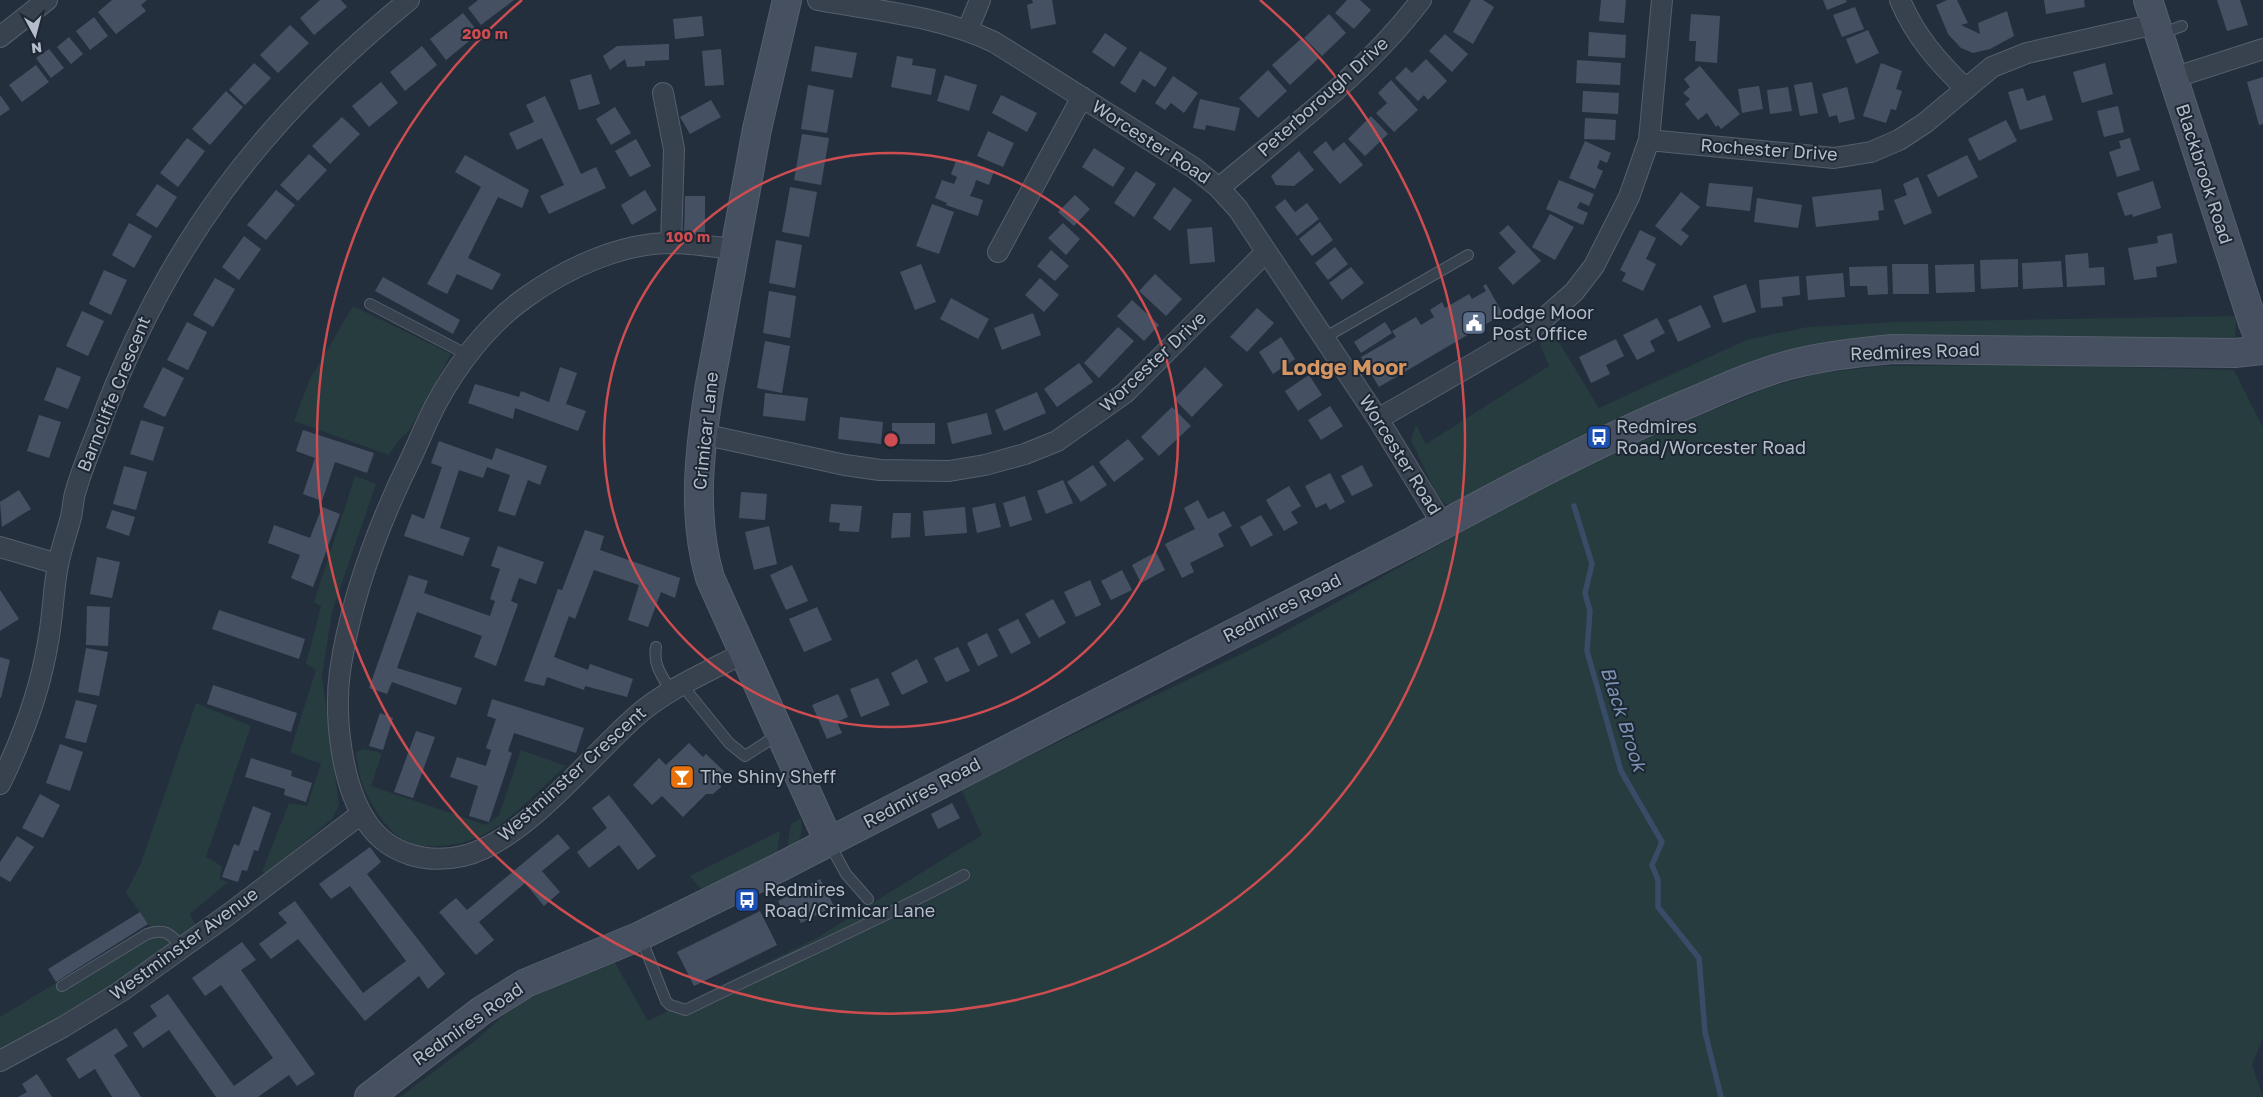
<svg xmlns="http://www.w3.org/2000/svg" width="2263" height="1097" viewBox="0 0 2263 1097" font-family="'Golos Text',sans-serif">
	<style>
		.green { fill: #263c3f }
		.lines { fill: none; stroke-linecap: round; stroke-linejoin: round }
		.stream { stroke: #394c67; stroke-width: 5.5 }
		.building { fill: #455162 }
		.lane-casing { stroke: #565f6c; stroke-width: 12 }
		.street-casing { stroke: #565f6c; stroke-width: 22 }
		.secondary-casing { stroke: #565f6c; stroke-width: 30 }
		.lane { stroke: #38414e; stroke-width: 10 }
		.street { stroke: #38414e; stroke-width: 20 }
		.secondary { stroke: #465061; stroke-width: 28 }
		.ring { fill: none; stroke: #ce4d50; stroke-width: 2.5 }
		.labels { text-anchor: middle; stroke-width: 4; stroke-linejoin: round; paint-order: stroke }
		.street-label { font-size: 18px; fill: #b4bcc9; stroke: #1d2633 }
		.poi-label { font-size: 18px; fill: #b4bcc9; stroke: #1d2633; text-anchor: start }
		.water-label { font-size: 19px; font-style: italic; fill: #7c92b1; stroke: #1d2633 }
		.district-label { font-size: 22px; font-weight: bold; fill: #d59563; stroke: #1d2633 }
		.centre { fill: #ce4d50; stroke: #1d2633; stroke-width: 2.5 }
		.ring-label { font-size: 15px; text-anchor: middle; font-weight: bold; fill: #ce4d50; stroke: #1d2633; stroke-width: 4; stroke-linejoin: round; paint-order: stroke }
	</style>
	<rect width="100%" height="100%" fill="#242f3e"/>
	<path class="green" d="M353 306 451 354 409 431 399 440 389 455 294 421 310 379Z
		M2236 316 2235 353H1849L1455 508 1444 503 1435 491 1411 440 1416 425 1426 444 1549 366 1540 344 1552 331 1599 408 1746 340 1808 327 1897 322Z
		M2042 365 2234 370 2263 428V1038L2252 1065 2263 1097H400L476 1040 514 1006 613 959 648 1021 815 939 982 835 961 789 1266 642 1535 491 1610 453 1769 387 1817 374 1879 366Z
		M355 476 376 484 332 612 322 676 339 805 332 819 267 873 262 872 289 803 307 806 321 764 290 752 316 670 306 664 321 606 314 602Z
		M196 703 251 726 206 857 222 866 220 879 228 882 190 914 198 930 71 1014 0 1052V1017L150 926 126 893 141 863Z
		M364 749 382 753 371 786 486 825 499 815 521 750 566 766C541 788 510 822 481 836 461 846 419 852 400 838 385 827 372 806 364 789 359 778 358 764 356 752Z
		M801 819C802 834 802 843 787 849L791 824Z
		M780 831 777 855 705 890 699 887 690 876Z"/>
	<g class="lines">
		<path class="stream" d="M1574 506 1592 564 1585 593 1590 611 1587 651 1621 771 1662 842 1652 865 1658 880V907L1699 958 1705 1032 1721 1097"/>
	</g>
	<path class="building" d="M112 0H147L141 5 146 11 116 34 98 12Z
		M320 0H341L347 7 314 35 300 18Z
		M478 0H514L481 25 468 8Z
		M1032 0H1052L1056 24 1031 29 1027 5 1033 3Z
		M1347 0H1360L1371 10 1354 29 1335 13Z
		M1471 0H1483L1494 7 1473 44 1453 32Z
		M1601 0H1626L1624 23 1599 21Z
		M1823 0H1846L1847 2 1827 10Z
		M1947 0H1957L1968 23 1961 25 1980 34 1978 23 2007 11 2014 36 1990 49 1973 53 1961 48 1948 34 1936 5Z
		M2044 0H2084L2085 7 2046 14Z
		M2217 0H2240L2248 25 2227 31Z
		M1855 7 1864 29 1842 37 1833 15Z
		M463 13 479 33 446 60 430 39Z
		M1329 14 1346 33 1322 56 1304 38Z
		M1691 14 1720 16 1717 63 1695 61 1696 41H1689Z
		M702 16 704 36 675 39 673 19Z
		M94 17 108 36 90 50 76 31Z
		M290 25 309 43 278 73 260 55Z
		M1868 30 1879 53 1856 64 1846 39Z
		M1589 32 1626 35 1625 58 1588 56Z
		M1105 33 1127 48 1114 67 1092 52Z
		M1445 34 1468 54 1452 72 1429 51Z
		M69 37 83 54 71 64 57 47Z
		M1302 38 1319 58 1290 85 1272 65Z
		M669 44V60L645 61V66L627 67 625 59 610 70 603 56 617 46Z
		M422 46 437 65 405 91 390 72Z
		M815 46 857 53 852 78 811 71Z
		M49 49 64 68 51 78 36 58Z
		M721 49 724 85 705 86 702 51Z
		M1140 51 1167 68 1155 87 1143 79 1135 93 1120 83Z
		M897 56 913 59 912 65 936 69 931 95 891 87Z
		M1426 59 1447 81 1428 100 1424 95 1418 101 1395 78 1406 67 1412 73Z
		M1577 60 1621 63 1620 85 1576 83Z
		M254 63 271 78 245 105 229 90Z
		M1881 63 1902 71 1896 89 1902 91 1896 110 1891 109 1886 123 1863 116Z
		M2105 63 2113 94 2082 103 2073 72Z
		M36 65 49 82 22 102 9 85Z
		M1700 66 1740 114 1721 129 1718 125 1716 127 1707 113 1698 120 1685 104 1690 99 1683 93 1690 87 1684 79Z
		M1268 70 1287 91 1258 118 1239 98Z
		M591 74 600 104 579 110 570 80Z
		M945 75 977 85 969 111 937 101Z
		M1173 76 1198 93 1184 113 1171 103 1165 110 1155 103Z
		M2263 77V124L2259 125 2247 82Z
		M1391 80 1418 110 1394 132 1376 113 1387 103 1378 93Z
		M381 82 398 103 369 127 352 106Z
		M1812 82 1818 113 1800 116 1794 85Z
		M808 85 834 90 827 133 801 129Z
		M1759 86 1763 109 1742 113 1738 89Z
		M1788 87 1792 111 1770 114 1767 90Z
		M1847 87 1855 119 1839 123 1837 115 1829 117 1822 94Z
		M2023 88 2027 101 2045 95 2053 120 2020 130 2008 92Z
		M226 91 243 107 210 145 192 129Z
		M1583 91 1619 93 1618 114 1582 112Z
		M0 95 10 109 0 116Z
		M1001 95 1037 113 1027 132 992 113Z
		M545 96 581 174 596 167 606 188 549 214 540 196 564 185 542 138 517 150 509 133 534 122 526 105Z
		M1200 99 1240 108 1235 131 1206 125 1205 130 1193 128Z
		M711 100 721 117 690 134 680 117Z
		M2118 106 2124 132 2104 137 2097 111Z
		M615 107 631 133 611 145 596 119Z
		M1371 116 1388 134 1365 156 1348 139Z
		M342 117 360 134 330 164 312 146Z
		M1585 118 1616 120 1615 140 1584 139Z
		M2006 120 2017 141 1979 161 1968 139Z
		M988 131 1014 143 1003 167 977 156Z
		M802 134 829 138 821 185 794 180Z
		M187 138 205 151 178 187 160 173Z
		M2130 138 2140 170 2117 177 2109 152 2121 148 2119 141Z
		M636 139 651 166 630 177 615 151Z
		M1326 141 1333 151 1344 142 1363 165 1340 184 1313 152Z
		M1585 141 1611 153 1607 163 1600 160 1597 168 1603 171 1595 189 1569 178Z
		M1094 148 1125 168 1113 187 1082 167Z
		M1299 151 1314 170 1294 186 1276 185 1271 176Z
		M309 154 327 170 298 201 280 185Z
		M465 155 529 190 522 208 498 197 468 258 501 274 492 290 457 274 447 294 427 284 481 187 455 172Z
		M1967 155 1978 177 1938 197 1927 175Z
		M965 160 994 171 989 185 976 180 974 187 970 196 983 200 978 216 946 205 947 203 935 198 942 180 954 184 957 177 951 174 956 161 964 164Z
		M1136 171 1156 184 1134 217 1114 203Z
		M1918 177 1932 213 1904 225 1894 200 1907 195 1903 184Z
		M1559 180 1594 194 1589 206 1580 202 1577 208 1588 213 1583 225 1546 209Z
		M2153 181 2161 208 2133 217 2132 214 2125 216 2117 193Z
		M1709 183 1753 187 1750 211 1706 206Z
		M157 184 177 197 157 228 136 215Z
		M790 187 817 192 809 237 782 232Z
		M1174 187 1192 200 1170 231 1153 218Z
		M1881 189 1884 210 1878 211 1879 220 1816 227 1812 197Z
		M276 190 295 205 266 240 247 225Z
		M645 190 657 210 632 225 621 205Z
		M1681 192 1700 207 1681 230 1689 236 1681 246 1655 226Z
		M1075 195 1090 209 1074 226 1058 212Z
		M685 196H705V237H684Z
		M1757 198 1802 205 1798 228 1754 222Z
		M1285 199 1295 212 1307 203 1319 219 1297 236 1275 207Z
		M932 204 954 212 939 254 916 246Z
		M1550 214 1574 227 1555 260 1532 247Z
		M1320 222 1333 240 1312 256 1299 239Z
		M129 223 152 236 134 268 112 255Z
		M1063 223 1080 239 1066 255 1048 238Z
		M1508 225 1541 261 1513 285 1498 268 1516 252 1499 233Z
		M1212 227 1215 262 1190 264 1187 229Z
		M1640 230 1656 238 1646 259 1656 264 1643 291 1622 281 1626 273 1620 270Z
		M2172 233 2177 263 2156 267 2157 277 2134 280 2128 248 2158 243 2157 236Z
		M244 236 261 249 239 280 222 267Z
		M776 240 802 245 795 288 769 283Z
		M1335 247 1348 264 1328 280 1315 263Z
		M1051 250 1069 266 1055 281 1037 266Z
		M2088 253 2089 268 2104 267 2105 285 2067 287 2065 255Z
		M2018 259V287L1981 289 1980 260Z
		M2061 261 2063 287 2023 289 2022 263Z
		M921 264 936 302 915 310 900 272Z
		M1892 264H1928L1929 294H1893Z
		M1974 264 1975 292 1936 293 1935 265Z
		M1887 266 1888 294 1868 295 1867 286H1850L1849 267Z
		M1351 267 1364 283 1342 300 1329 283Z
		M104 270 127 280 111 315 89 304Z
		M1843 273 1845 297 1808 300 1806 276Z
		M1155 274 1182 299 1166 316 1139 291Z
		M1799 276 1800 295 1782 297 1783 306 1761 308 1759 280Z
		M383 277 460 320 453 334 375 291Z
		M215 278 235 289 213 327 193 315Z
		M1040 278 1059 295 1044 312 1025 295Z
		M1486 284 1503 314 1379 387 1361 357 1396 337 1392 331 1416 317 1421 325 1434 317 1430 310 1442 302 1445 308 1469 294 1472 299 1486 291 1483 286Z
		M1746 284 1756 312 1723 323 1713 296Z
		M769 291 796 296 790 338 763 333Z
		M951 298 989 319 978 339 940 319Z
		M1132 300 1159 325 1144 341 1117 316Z
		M1701 305 1711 327 1678 342 1668 320Z
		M1257 308 1274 323 1247 352 1230 337Z
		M82 311 104 321 88 356 66 346Z
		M1033 313 1041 335 1002 350 994 328Z
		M1657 318 1665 333 1650 341 1655 351 1637 360 1623 335Z
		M187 322 207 332 188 370 167 360Z
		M1385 322 1392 333 1361 353 1354 342Z
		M1118 327 1134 341 1099 378 1084 363Z
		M1281 337 1295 359 1273 374 1259 352Z
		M1616 339 1624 356 1606 365 1610 374 1591 383 1579 357Z
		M765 341 790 346 782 393 757 388Z
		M1079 363 1093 382 1057 407 1044 389Z
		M57 367 81 377 68 409 44 400Z
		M163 367 184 378 165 417 143 407Z
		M560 367 577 373 566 404 586 411 578 431 515 408 513 419 468 403 475 384 519 397 521 391 549 402Z
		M1205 367 1223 385 1192 417 1174 399Z
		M1309 375 1322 395 1298 411 1285 391Z
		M1037 392 1046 413 1004 431 995 410Z
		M765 393 808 398 805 421 763 416Z
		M1330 406 1343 426 1321 440 1308 420Z
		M1172 407 1191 426 1159 456 1141 437Z
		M987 413 992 434 952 444 947 423Z
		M39 415 61 422 49 458 27 451Z
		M840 417 883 422 881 444 838 439Z
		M141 420 164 427 153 461 130 454Z
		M892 423H935V444H892Z
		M303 430 374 453 367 473 335 462 322 501 303 494 315 458 296 451Z
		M1128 439 1144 459 1114 482 1099 462Z
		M439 441 492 460 496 448 547 466 540 485 528 480 515 516 498 511 510 475 487 467 483 478 459 470 440 528 470 538 463 556 404 536 412 514 424 519 442 467 431 463Z
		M1093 465 1107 485 1081 502 1067 482Z
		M1362 465 1373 486 1352 496 1341 476Z
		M124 466 147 472 136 510 113 504Z
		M1330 473 1345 502 1330 510 1326 503 1316 508 1305 486Z
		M1063 480 1073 503 1046 514 1037 491Z
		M1289 486 1301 506 1291 512 1298 523 1284 531 1266 500Z
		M19 490 31 509 2 527 0 502Z
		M741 492 767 494 765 520 739 518Z
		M1025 496 1032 520 1010 527 1003 503Z
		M1198 500 1208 519 1224 511 1232 526 1218 534 1224 546 1190 563 1194 572 1182 578 1165 544 1195 529 1184 508Z
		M995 503 1001 527 977 533 972 508Z
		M831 504 862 506 859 532 839 531 840 523 829 522Z
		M322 507 340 514 313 587 291 578 300 555 268 543 274 525 310 538Z
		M965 507 967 533 925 536 923 511Z
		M112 510 135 517 129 536 106 528Z
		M893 513H911L910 537 891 538Z
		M1261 515 1273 535 1251 547 1240 527Z
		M769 526 777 564 754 570 745 532Z
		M585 530 604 536 600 550 680 578 675 598 661 592 648 627 628 620 639 585 594 570 575 619 569 616 554 657 588 670 590 664 633 679 627 697 585 686 584 690 547 677 544 686 524 681 558 589 562 590Z
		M498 546 544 562 536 584 519 578 511 601 518 604 496 666 474 657 482 636 417 612 397 668 462 688 456 705 392 682 387 694 369 688 409 575 428 581 424 593 490 616 495 601 490 599 500 569 491 566Z
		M1156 552 1165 570 1141 583 1132 565Z
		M97 557 120 562 112 598 90 594Z
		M792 565 808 601 786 610 770 575Z
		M1122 570 1132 590 1111 600 1101 581Z
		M1090 580 1101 605 1076 617 1064 592Z
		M0 590 19 619 0 631Z
		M1053 599 1066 623 1039 638 1025 614Z
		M87 606 110 607 108 646 86 645Z
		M817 607 832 640 804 652 789 619Z
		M219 610 305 639 299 659 212 629Z
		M1018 619 1031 643 1011 654 998 629Z
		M987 633 998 656 978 666 967 643Z
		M958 647 970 671 946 682 934 658Z
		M86 648 108 652 99 696 78 692Z
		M0 657 10 660 1 698H0Z
		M917 659 928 682 902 695 891 673Z
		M878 678 890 705 861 717 850 689Z
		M213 685 297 713 291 732 207 704Z
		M838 694 848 717 837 722 842 733 827 739 812 705Z
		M492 699 584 728 576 753 514 733 508 751 512 753 489 822 469 816 478 786 450 777 457 757 486 766 491 750 486 748 496 719 487 716Z
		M76 700 97 705 86 743 65 738Z
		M380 713 393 718 383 750 369 746Z
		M416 731 435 737 413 798 394 792Z
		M689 743 703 757 706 754 726 773 719 781 721 787 713 794H706L683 817 662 796 652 805 633 785 659 758 666 765Z
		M60 744 83 752 70 791 46 783Z
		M251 758 292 771 291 776 312 783 306 802 284 795 285 789 245 777Z
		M40 794 60 805 43 838 22 828Z
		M609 795 656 856 638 870 619 845 589 868 577 852 607 828 592 808Z
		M952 803 960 818 938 829 931 814Z
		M253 806 271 813 258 851 254 850 247 871 242 870 238 882 222 877 234 844 239 846Z
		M558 834 570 848 542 871 560 892 544 906 525 883 479 922 494 940 476 955 439 912 456 898 467 910Z
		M17 836 34 847 10 882 0 876V862Z
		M370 847 381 862 367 874 445 974 428 989 419 976 365 1021 298 939 271 959 259 944 287 923 278 913 295 901 363 993 406 961 350 886 331 899 319 884Z
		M820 879 834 906 801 923 793 908 784 913 778 901Z
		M760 911 777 945 694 986 677 952Z
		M140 912 148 924 56 982 48 969Z
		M242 942 256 960 241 970 315 1074 297 1086 289 1075 258 1097H216L169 1030 143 1048 133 1033 157 1016 150 1006 168 994 234 1086 273 1058 221 985 205 996 192 978Z
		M116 1028 128 1046 114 1055 141 1097H112L95 1069 79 1079 66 1059Z
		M37 1074 52 1097H18L27 1092 22 1084Z"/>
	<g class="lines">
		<defs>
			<path id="lane" d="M2160 34 2182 26
				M370 304 468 355
				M1324 338 1468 255
				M656 647C653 665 662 676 671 691
				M682 685 729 743 745 756 779 734
				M829 843 846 874 868 899
				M641 938 666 1001 670 1005 686 1010C778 964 873 924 964 875
				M62 986 147 934C167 928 170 934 183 948"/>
			<path id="street" d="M818 0C877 11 940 16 994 42L1194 168 1219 188 1238 209 1378 419 1443 525
				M1900 0C1915 36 1938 62 1966 89
				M968 29 980 0
				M0 37 47 0
				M2173 78 2263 49
				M663 93 674 149 671 243
				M1649 140 1834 158 1871 152 1899 140 1925 123 1992 67 2027 53 2155 24
				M1219 188C1289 129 1366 73 1421 0
				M734 249C713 247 692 243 671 243 620 243 565 269 525 298 488 324 457 365 436 404 427 421 420 439 412 456 379 523 351 596 340 671 334 716 341 786 368 824 390 855 427 864 463 856 523 842 588 759 634 718 665 690 705 673 742 654
				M998 252 1082 97
				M1378 419 1530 331 1574 292 1594 266 1629 197 1649 140 1662 0
				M702 434 845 465 880 470 949 471 985 465 1025 454 1057 441 1125 393 1266 252
				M0 547 58 564
				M0 784C22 739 40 691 48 642 53 617 53 590 58 565 61 549 67 533 71 517 73 508 73 498 76 490 82 469 90 450 98 430 163 249 261 121 409 0
				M0 1061 63 1027 120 992 229 914 361 814"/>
			<path id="secondary" d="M787 0 757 129 709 390C699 453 692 517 710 578L829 842
				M2148 0 2253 323 2263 347
				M369 1097 481 1011 526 983 640 936 780 867 1413 541C1506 491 1599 440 1697 400 1727 387 1758 373 1789 365 1823 356 1858 352 1893 349L2235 353 2263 350"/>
		</defs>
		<use href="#lane" class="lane-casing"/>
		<use href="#street" class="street-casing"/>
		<use href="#secondary" class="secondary-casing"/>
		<use href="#lane" class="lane"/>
		<use href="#street" class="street"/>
		<use href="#secondary" class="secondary"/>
	</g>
	<g class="ring">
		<circle cx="891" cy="440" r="287"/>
		<path d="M1260 0A574 574 0 1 1 522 0"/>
	</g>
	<defs>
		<symbol id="civic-square" viewBox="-11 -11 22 22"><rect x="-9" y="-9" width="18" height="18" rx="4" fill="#5c6f8a" stroke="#1d2633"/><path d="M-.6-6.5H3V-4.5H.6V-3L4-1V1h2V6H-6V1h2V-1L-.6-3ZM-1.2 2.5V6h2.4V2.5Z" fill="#fff"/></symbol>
		<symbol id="bus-square" viewBox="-11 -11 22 22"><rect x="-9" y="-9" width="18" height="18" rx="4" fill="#1a4fb4" stroke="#1d2633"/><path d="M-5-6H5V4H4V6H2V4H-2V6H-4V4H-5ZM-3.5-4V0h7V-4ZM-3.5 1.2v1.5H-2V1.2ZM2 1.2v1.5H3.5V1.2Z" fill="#fff"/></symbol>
		<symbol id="bar-square" viewBox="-11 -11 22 22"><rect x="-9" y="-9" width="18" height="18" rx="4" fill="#e8710a" stroke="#1d2633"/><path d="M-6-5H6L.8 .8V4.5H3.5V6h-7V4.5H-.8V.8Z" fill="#fff"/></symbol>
	</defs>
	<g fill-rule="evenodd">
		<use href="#civic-square" x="1460" y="309" width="28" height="28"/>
		<use href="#bus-square" x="1585" y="423" width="28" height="28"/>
		<use href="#bar-square" x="668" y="763" width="28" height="28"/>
		<use href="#bus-square" x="733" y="886" width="28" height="28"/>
	</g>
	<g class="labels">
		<g class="street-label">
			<text transform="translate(1323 97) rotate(-42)" y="6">Peterborough Drive</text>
			<text transform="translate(1151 142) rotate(33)" y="6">Worcester Road</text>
			<text transform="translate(1769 150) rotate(4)" y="6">Rochester Drive</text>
			<text transform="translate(2204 174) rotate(72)" y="6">Blackbrook Road</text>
			<text transform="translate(1915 352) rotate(-2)" y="6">Redmires Road</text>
			<text transform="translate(1153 362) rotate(-43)" y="6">Worcester Drive</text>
			<text transform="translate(114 394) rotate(-68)" y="6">Barncliffe Crescent</text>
			<text transform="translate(706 431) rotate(-84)" y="6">Crimicar Lane</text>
			<text transform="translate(1400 455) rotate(58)" y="6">Worcester Road</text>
			<text transform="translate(1282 608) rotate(-27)" y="6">Redmires Road</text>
			<text transform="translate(572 774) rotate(-42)" y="6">Westminster Crescent</text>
			<text transform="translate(922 793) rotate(-28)" y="6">Redmires Road</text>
			<text transform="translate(184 944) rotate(-36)" y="6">Westminster Avenue</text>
			<text transform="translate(468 1024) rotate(-35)" y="6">Redmires Road</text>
		</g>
		<g class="poi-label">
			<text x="1492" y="319">Lodge Moor<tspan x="1492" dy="21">Post Office</tspan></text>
			<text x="1616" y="433">Redmires<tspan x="1616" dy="21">Road/Worcester Road</tspan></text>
			<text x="700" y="783">The Shiny Sheff</text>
			<text x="764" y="896">Redmires<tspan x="764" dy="21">Road/Crimicar Lane</tspan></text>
		</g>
		<g class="water-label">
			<text transform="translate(1624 719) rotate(72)" y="7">Black Brook</text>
		</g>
		<g class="district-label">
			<text x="1344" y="375">Lodge Moor</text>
		</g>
	</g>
	<circle cx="891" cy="440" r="8" class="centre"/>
	<g class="ring-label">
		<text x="485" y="39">200 m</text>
		<text x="688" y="242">100 m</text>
	</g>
	<g transform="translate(35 35) rotate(173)" stroke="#1d2633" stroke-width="4" paint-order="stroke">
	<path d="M0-4L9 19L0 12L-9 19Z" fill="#b4bcc9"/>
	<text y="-8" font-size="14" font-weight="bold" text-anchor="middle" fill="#b4bcc9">N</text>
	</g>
</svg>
